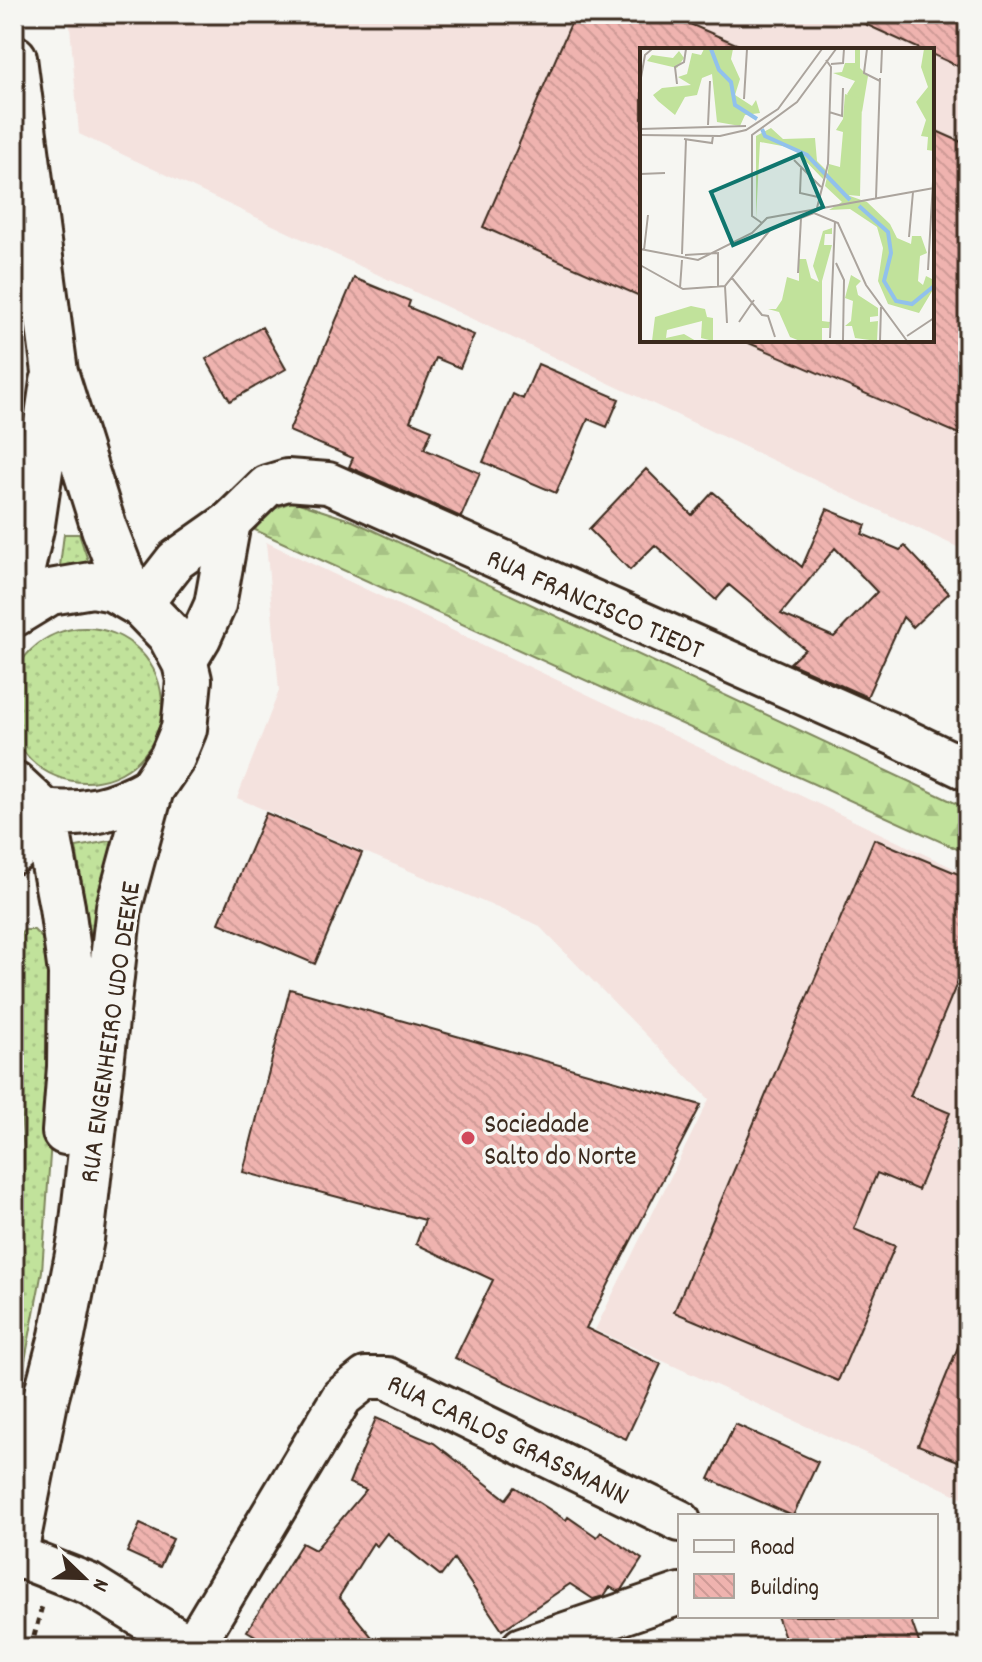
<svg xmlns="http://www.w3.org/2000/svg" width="982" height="1662" viewBox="0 0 982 1662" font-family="Dekko,sans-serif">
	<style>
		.built { fill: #f4e2de; fill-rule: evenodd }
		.grass { fill: url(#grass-dots); stroke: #7e865c; stroke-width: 2 }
		.forest { fill: url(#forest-firs); stroke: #7e865c; stroke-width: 2 }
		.building { fill: url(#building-back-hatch); stroke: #3b2a1e; stroke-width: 2; fill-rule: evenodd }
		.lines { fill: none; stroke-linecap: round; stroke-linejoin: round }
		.minor-casing { stroke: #3b2a1e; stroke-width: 46 }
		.major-casing { stroke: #3b2a1e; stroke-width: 50 }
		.path { stroke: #3b2a1e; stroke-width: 5; stroke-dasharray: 6 6; stroke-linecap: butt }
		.minor { stroke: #f6f6f2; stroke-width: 40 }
		.major { stroke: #f6f6f2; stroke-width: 44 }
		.poi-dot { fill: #d1495b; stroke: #f6f6f2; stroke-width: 3 }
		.labels { text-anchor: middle; stroke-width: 7; stroke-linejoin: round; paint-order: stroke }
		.street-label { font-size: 28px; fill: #3b2a1e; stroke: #f6f6f2 }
		.poi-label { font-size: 28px; fill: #3b2a1e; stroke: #f6f6f2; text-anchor: start }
		.inset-river { fill: none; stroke: #91c1ec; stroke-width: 4 }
		.inset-road { fill: none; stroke: #aba49d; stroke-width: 2 }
		.view { fill: #0f766e; fill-opacity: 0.15; stroke: #0f766e; stroke-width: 4 }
		.inset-edge { fill: none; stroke: #3b2a1e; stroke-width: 4 }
	</style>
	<defs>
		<pattern id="grass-dots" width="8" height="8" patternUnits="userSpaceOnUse" patternTransform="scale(2)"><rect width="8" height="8" fill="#c1e29b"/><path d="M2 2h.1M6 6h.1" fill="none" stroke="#a7c285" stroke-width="1.8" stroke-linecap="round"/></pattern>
		<pattern id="forest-firs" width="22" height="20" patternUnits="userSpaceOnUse" patternTransform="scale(2)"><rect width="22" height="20" fill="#c1e29b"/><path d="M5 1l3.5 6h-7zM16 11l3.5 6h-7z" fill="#a7c285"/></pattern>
		<pattern id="building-back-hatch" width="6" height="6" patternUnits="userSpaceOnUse" patternTransform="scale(2)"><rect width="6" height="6" fill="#efb3af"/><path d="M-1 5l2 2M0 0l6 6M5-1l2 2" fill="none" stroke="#ce9a96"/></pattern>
	</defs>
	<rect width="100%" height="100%" fill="#f6f6f2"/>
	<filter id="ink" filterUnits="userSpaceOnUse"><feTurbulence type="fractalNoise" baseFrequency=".0125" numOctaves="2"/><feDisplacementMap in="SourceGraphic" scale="16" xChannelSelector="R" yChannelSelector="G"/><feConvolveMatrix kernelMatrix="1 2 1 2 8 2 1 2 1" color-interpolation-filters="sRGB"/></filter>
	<g filter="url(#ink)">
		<path class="built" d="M69 14H968V552L79 134ZM642 50H932V340H642Z
			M266 542 968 875V1500L595 1330 709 1099 538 925 237 798 279 691Z"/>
		<path class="grass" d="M64 534H79L94 578 59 574Z
			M8 705a77 77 0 1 1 154 0a77 77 0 1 1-154 0Z
			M115 840 96 933 90 932 76 847Z
			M25 930H34L42 938 53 983 56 1067 42 1271 14 1418V1303L22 1249 24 1155 20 1092 14 1064V939Z"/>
		<path class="forest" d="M293 501 353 521 968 809V854L255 530 262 514Z"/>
		<path class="building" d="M575 14H667L750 50H642V297L483 227Z
			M843 14H968V71L932 54V50H922Z
			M932 129 968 145V438L742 340H932Z
			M354 278 410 301 408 307 474 335 460 368 436 358 410 421 432 430 424 449 480 473 461 517 349 467 353 458 289 431Z
			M262 327 286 369 230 401 206 359Z
			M538 364 619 399 607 427 588 419 556 493 483 462 513 394 523 399Z
			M646 469 692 515 713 492 802 567 827 509 866 525 862 534 900 550 905 546 949 593 913 627 903 617 867 697 790 663 805 649 729 585 716 600 655 545 630 570 589 529ZM835 548 877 592 834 637 781 614Z
			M266 813 362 853 315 964 219 923Z
			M874 839 968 878V957L910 1096 950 1113 918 1190 877 1173 854 1229 895 1246 838 1381 674 1312Z
			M290 989 701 1105 586 1328 661 1364 626 1439 455 1358 493 1280 416 1244 425 1220 243 1172Z
			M967 1325H968V1465L918 1445Z
			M376 1418 434 1443 506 1499 515 1487 566 1520 568 1517 597 1537 601 1532 642 1559 622 1590 617 1591 610 1587 604 1596 593 1599 570 1584 502 1630 454 1559 441 1576 387 1533 377 1546 373 1543 339 1597 381 1648H276L247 1631 302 1543 315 1550 366 1490 349 1483Z
			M735 1424 818 1462 793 1516 709 1479Z
			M140 1524 173 1539 160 1567 127 1552Z
			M777 1616H916L911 1620 921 1648H871L867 1637 839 1648H789Z"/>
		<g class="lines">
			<defs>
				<g id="minor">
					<path id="s1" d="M141 605 176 560 230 522 267 486 287 480 328 483 895 735 968 770"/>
					<path d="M185 663 200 638 215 605 230 522"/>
					<path d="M15 1555 89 1584 192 1648"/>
					<path id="s2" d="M192 1648 342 1397 366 1378H387L680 1521"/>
					<path d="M522 1648 680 1594"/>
				</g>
				<path id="major" d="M14 58 55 372 104 528 131 598
					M14 604 32 524 53 382
					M14 614 50 592 92 585 113 589 141 605 170 635 185 663 189 680 184 729 172 758 151 789 119 907 81 1239 62 1336 46 1397 14 1558
					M14 784 44 812 62 907 71 973 70 1067 65 1132
					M44 812C84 817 116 809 151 789
					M14 851 36 808"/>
			</defs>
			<use href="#minor" class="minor-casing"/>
			<use href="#major" class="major-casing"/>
			<path class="path" d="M31 1648 43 1602"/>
			<use href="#minor" class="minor"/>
			<use href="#major" class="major"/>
		</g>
	</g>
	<circle class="poi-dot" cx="468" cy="1138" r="8"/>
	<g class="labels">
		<g class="street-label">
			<text dy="10" stroke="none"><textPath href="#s1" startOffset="530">RUA FRANCISCO TIEDT</textPath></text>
			<text transform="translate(108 1032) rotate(-82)" y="10">RUA ENGENHEIRO UDO DEEKE</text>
			<text dy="10" stroke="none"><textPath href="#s2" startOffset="480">RUA CARLOS GRASSMANN</textPath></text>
		</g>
		<g class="poi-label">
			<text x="484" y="1132">Sociedade<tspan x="484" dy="32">Salto do Norte</tspan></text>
		</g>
	</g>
	<g transform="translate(640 48)">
		<rect width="294" height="294" fill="#f6f6f2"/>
		<path d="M64 1H93L91 11 100 31 95 47 112 58 116 52 120 65 105 67 100 78 77 74 72 26 62 30 57 47 45 49 35 67 18 53 13 47 22 40 51 37 38 29 47 26 52 5 61 7ZM215 1H220V20L228 28 222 64 207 46 215 33 193 25 202 24 205 15H215ZM284 1H294V103L287 102 288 89 281 88 286 72 276 54 288 39 281 19ZM39 3 44 10 37 20 7 13 12 7 33 10ZM131 80 143 91 175 90 177 113 186 122 183 131 153 100 120 94 116 171V88ZM187 129 210 148 227 154 250 176 257 190 271 196 272 188H281L287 205 280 208 278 233 283 237 286 228 294 232V240L279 265 248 256 238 233 243 200 237 179 210 161 189 162 202 154 185 138ZM192 180V186H185L184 197H192L182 233V273L190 274 189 280H182V293H160L150 289 139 264 128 261H136L142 252 147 229 159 233V211H166L171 230 179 234 173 218 183 183ZM211 227 221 233 216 238 218 247 238 260V268L230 269V274L238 273 237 293 215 290 212 278H205L211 273 213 253 205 250ZM51 258 65 261 67 269 73 270V293L61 290 62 273 27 282 26 290 44 286 56 293H12L15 269Z" fill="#c1e29b"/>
		<path d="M205 46 222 51 220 148 208 147 187 129 189 116 200 119 203 84 196 82 203 71Z" fill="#c1e29b"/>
		<path class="inset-river" d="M71 1 79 22 91 34 95 57 117 71M122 81 125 88 167 107 210 152M219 158 248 184 251 205 244 233 256 253 272 256 294 238"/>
		<path class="inset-road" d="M227 1 224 25 240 33M191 16 203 15 204 1M241 25 242 1M0 35 5 7 12 1M37 36 35 19 44 14 46 1M104 51 107 1M189 64 202 68 203 40M68 77 70 33M0 81 106 78M0 87 80 88 106 82 138 61 182 1M44 91 72 95 73 88M154 112 181 139M161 120 160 145 178 149M0 126 25 125M236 150 240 30M177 160 188 116 191 19 186 12M122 175 112 168V87L157 54 196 1M134 180 174 165 198 175 226 237 267 293M269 189 273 144M0 201 58 212 112 185 127 170 294 140M4 202 8 167M42 206 46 91M45 207 78 205V239M196 215 204 232 203 292M0 217 43 241 85 238 130 182M288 222 294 116M158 225 161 170M92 230 122 267 128 268 135 289M85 238 87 275M40 240 42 212M99 274 114 252M267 288 294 270M190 290 195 173M240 293 241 259"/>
		<path class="view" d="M161 106 183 159 93 197 71 144Z"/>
		<rect width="294" height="294" class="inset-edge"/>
	</g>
	<rect width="982" height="1662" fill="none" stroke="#f6f6f2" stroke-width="48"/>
	<rect x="24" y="24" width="934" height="1614" fill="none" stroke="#3b2a1e" stroke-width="3" filter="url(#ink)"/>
	<rect x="678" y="1514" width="260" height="104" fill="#f6f6f2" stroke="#aba49d" stroke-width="2"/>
	<rect x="694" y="1540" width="40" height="12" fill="#f6f6f2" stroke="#aba49d" stroke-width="2"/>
	<text x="750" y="1554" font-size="24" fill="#3b2a1e">Road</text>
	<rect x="694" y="1574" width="40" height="24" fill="url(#building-back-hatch)" stroke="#aba49d" stroke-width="2"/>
	<text x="750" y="1594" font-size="24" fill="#3b2a1e">Building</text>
	<g transform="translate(84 1578) rotate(113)" stroke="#f6f6f2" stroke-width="6" paint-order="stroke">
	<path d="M0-6L14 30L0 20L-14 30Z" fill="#3b2a1e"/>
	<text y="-12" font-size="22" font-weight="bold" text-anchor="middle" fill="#3b2a1e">N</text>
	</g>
</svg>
